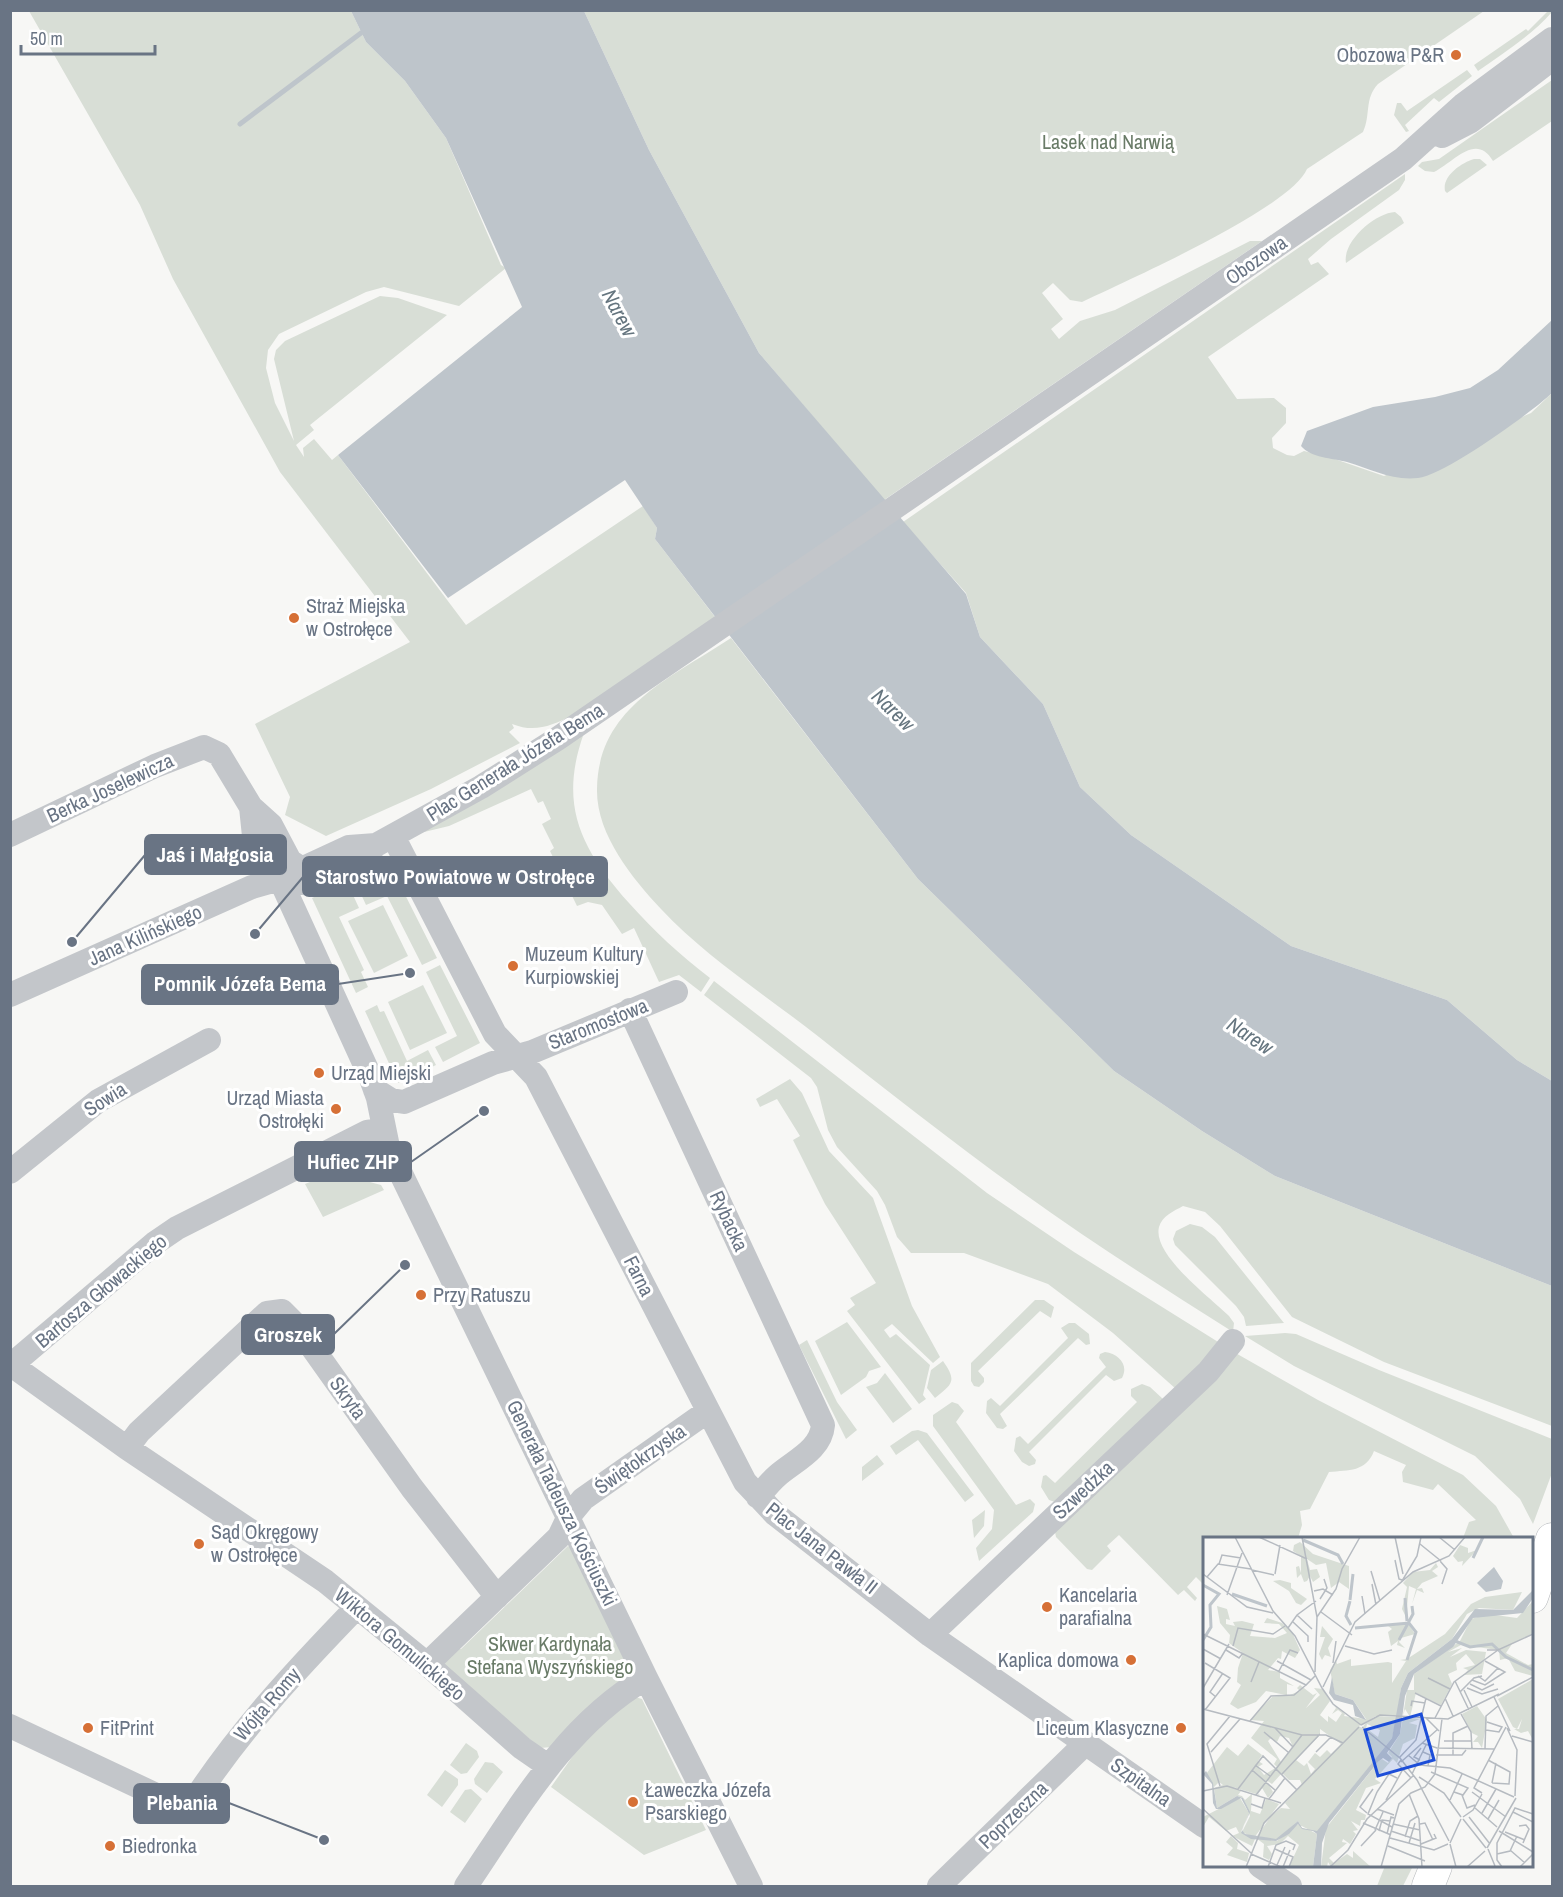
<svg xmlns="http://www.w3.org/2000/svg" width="1563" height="1897" viewBox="0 0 1563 1897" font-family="'Archivo Narrow',sans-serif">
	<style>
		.green { fill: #d8ded6 }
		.water { fill: #bec5cb }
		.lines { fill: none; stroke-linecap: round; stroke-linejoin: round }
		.stream { stroke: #bec5cb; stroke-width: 5 }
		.major-casing { stroke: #b5b8bc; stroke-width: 33 }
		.minor { stroke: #c3c6ca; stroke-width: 24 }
		.major { stroke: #fff; stroke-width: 32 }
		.poi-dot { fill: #d67036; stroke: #fff; stroke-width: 2 }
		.labels { text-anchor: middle; stroke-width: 6; stroke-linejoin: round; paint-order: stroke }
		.poi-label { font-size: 20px; fill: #697484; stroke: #fff; text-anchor: start }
		.park-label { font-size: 20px; fill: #697b67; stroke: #fff }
		.street-label { font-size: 20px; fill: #697484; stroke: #fff }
		.water-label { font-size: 21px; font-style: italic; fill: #65757f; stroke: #fff }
		.inset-river { fill: none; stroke: #bec5cb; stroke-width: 3 }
		.inset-road { fill: none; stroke: #b6bbc1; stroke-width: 1.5 }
		.view { fill: #1d4ed8; fill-opacity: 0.15; stroke: #1d4ed8; stroke-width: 3 }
		.inset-edge { fill: none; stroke: #697484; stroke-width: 3 }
		.leader { fill: none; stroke: #697484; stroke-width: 2 }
		.callout-dot { fill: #697484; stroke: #fff; stroke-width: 2 }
		.callout { fill: #697484; stroke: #697484; stroke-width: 2 }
		.callout-label { font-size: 21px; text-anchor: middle; font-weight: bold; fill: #fff }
	</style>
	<rect width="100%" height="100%" fill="#f7f7f5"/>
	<path class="green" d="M1549 10 1552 12C1531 36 1503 53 1478 71L1474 65 1526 29 1528 31Z
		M29 11H351L366 42 405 81 446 138 501 265 506 268 459 306 384 287 366 292 279 334 268 350 266 368 275 403 294 441 274 359 276 350 285 341 380 296 398 298 447 315 310 425 314 430 296 445 304 457 303 448 314 439 332 460 338 455 466 625 643 506 657 528 655 539 715 617 573 715C551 726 535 733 512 724L514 728 509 732 520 743 431 789 326 836 285 815 290 797 255 724 410 642 280 472 173 279 140 205Z
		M584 11H1484L1378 84C1364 99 1371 115 1363 132L1307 169C1291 208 1126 281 1082 302L1070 300 1053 283 1042 293 1063 319 1051 329 1059 339 1080 321 1115 310 1250 241H1262L884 500 759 353 649 150Z
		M1467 70 1472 76 1439 102 1434 98 1405 125 1409 131 1406 132 1394 115 1397 103H1401L1407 111Z
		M1552 80V121L1493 161C1476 132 1454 162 1434 172L1425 171 1418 166 1422 162 1439 159Z
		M1474 159H1480L1487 165 1447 193 1445 191C1442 176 1461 163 1474 159Z
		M1405 174V180L1399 190 1331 239 1308 259 1311 265 1318 262 1329 274 1208 357 1237 399 1274 398 1286 408V423L1272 438 1273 448 1287 455 1294 456 1304 451 1329 457 1384 476 1531 413 1552 393V1081L1517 1060 1447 1000 1291 946 1131 835 1080 787 1043 704 980 637 966 593 903 522Z
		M1395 212 1401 217 1404 223 1346 263C1342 242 1375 213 1395 212Z
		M731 638 918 879 1114 1071 1202 1131 1275 1176 1552 1286V1426L1384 1362 1292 1317 1220 1226 1205 1212 1183 1206C1174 1211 1162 1216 1159 1227 1152 1255 1211 1298 1229 1316L1234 1323 1233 1332C1162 1287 1091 1242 1023 1193 954 1143 886 1090 819 1037 767 996 707 958 661 909 632 878 596 834 597 789 598 707 671 678 731 638Z
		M584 733C558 805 581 849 629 903 654 931 680 955 710 978L701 992 679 975 659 982 634 928 622 934 602 905 588 902 577 906 550 851 554 848 542 824 551 819 543 801 538 803 531 789 449 826 420 833Z
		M389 863 437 958 422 965 387 896 366 905 354 879Z
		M347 882 359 908 339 917 364 970 361 972 368 987 356 993 312 898Z
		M383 905 408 956 374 973 348 921Z
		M440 965 480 1043 443 1062 435 1047 457 1036 426 972Z
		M714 981 987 1193 1074 1252 1223 1345 1176 1389 1113 1333 1048 1284 964 1253H911L897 1237 885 1205 877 1191 837 1147 828 1130 817 1087 811 1078 704 995Z
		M423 985 447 1033 410 1050 388 1002Z
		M377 1005 380 1012 384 1011 407 1061 428 1050 436 1065 398 1083 365 1011Z
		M790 1079 802 1093 829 1151 873 1198 912 1306 940 1357 933 1363 892 1324 884 1330 890 1338 896 1334 930 1365 923 1395 926 1399 919 1404 847 1311 855 1305 850 1298 876 1283 825 1204 793 1140 800 1136 777 1099 760 1107 756 1099Z
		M315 1180 366 1181 381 1185 384 1190 323 1217 305 1184Z
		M1190 1224 1202 1227 1215 1237 1284 1323 1246 1326 1244 1317 1236 1306 1175 1245 1173 1239 1176 1231Z
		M1035 1300H1044L1054 1307 1051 1318 1040 1311 978 1371 984 1378V1382L979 1387 974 1386 971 1381V1363Z
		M847 1322 881 1367 869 1371 866 1377 841 1395 815 1341Z
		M1069 1323H1075L1089 1334 1090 1344 1086 1345 1078 1338 1000 1414 1007 1426 1003 1429 997 1428 986 1413 987 1401 991 1398 1000 1406 1068 1338 1061 1328Z
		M1285 1333 1296 1334 1379 1370 1552 1439V1473L1533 1524 1520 1499 1475 1456 1294 1366 1245 1336Z
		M807 1340 837 1402 857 1430 846 1439 799 1345Z
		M1232 1351 1318 1400 1463 1475 1496 1506 1514 1538H1463L1469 1522 1476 1520 1438 1484 1433 1490 1403 1482 1402 1472 1406 1465 1374 1451C1366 1472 1349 1470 1329 1472L1310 1509 1300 1511 1302 1525 1298 1538H1204V1585L1196 1577 1187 1587 1197 1598 1195 1601 1184 1590 1178 1595 1119 1535 1107 1546 1111 1551 1092 1570 1087 1569 1056 1537 1055 1532Z
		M1105 1352C1119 1354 1129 1365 1122 1378L1114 1381 1106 1375 1029 1452 1036 1460 1035 1464 1029 1466 1022 1462 1014 1451 1016 1438 1020 1436 1028 1444 1106 1367 1099 1358 1100 1354Z
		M943 1361C957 1381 953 1384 935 1398L927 1388 931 1370Z
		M885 1373 912 1409 893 1423 866 1387 877 1383Z
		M1142 1384 1150 1387 1163 1399 1055 1502 1049 1500 1041 1487 1043 1476 1046 1475 1055 1483 1137 1402 1131 1396V1389Z
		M952 1402 958 1404 964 1411 956 1422 1016 1505 1030 1499 1035 1504 1033 1512 979 1561 976 1548 992 1529 994 1510 933 1426V1415Z
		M918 1430 927 1433 974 1495 965 1502 918 1440 896 1455 890 1446 912 1431Z
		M877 1455 884 1464 862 1481V1467Z
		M985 1510 984 1526 974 1538 972 1520Z
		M568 1546 575 1550 629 1667 628 1673 552 1747 540 1748 444 1667 445 1653 450 1646 461 1649Z
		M635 1697 642 1699 706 1830 644 1855 551 1787 589 1733Z
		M466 1743 477 1751 479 1757 467 1773 461 1774 450 1765Z
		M485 1762 493 1763 503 1772 487 1793 475 1784 474 1779Z
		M445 1770 458 1779V1785L442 1807 427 1795Z
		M471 1789 482 1799 465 1823 450 1812 465 1790Z
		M1385 1866H1413L1403 1886H1377Z"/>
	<path class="water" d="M351 11H584L649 150 759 353 966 594 980 637 1043 704 1080 787 1131 835 1291 946 1447 1000 1517 1060 1552 1081V1286L1275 1176 1202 1131 1114 1071 918 879 655 539 657 528 625 480 448 598 338 455 522 307 446 138 405 81 366 42Z
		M1552 320V393C1531 413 1445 475 1418 478 1392 481 1371 469 1347 462 1332 458 1311 458 1301 446L1307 431 1373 407 1435 397 1470 388 1498 370Z"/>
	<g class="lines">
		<path class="stream" d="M240 124 361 33"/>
		<defs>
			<path id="major" d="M1532 1597 1552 1539
				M1428 1886 1436 1866"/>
		</defs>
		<use href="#major" class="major-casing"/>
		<path class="minor" d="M1442 136 1471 121 1552 59
			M251 807 254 836 280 879 370 1076 378 1098 388 1147 646 1678 751 1886
			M10 835 155 766 204 747 219 754 251 807 271 825 290 861 301 868
			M393 836 495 1034 536 1077 745 1482 775 1514 930 1635 1204 1826
			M280 879 309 884 355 865 376 845 481 787 557 739 1403 159 1463 105 1552 39
			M10 995 252 887 280 879 349 847 376 845
			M630 1010 823 1425C821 1450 794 1461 777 1476 770 1482 764 1490 758 1497
			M375 1090 391 1100 404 1102 493 1063 532 1052 676 992
			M10 1172 98 1101 209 1040
			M10 1364 127 1448 325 1581 427 1664 522 1748 548 1766
			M10 1366 155 1243 177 1228 367 1132 374 1131 386 1138
			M127 1448 139 1432 267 1313 282 1311 297 1326 412 1488 497 1597
			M930 1635 1208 1372 1233 1341
			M427 1664 559 1537 569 1516 583 1499 708 1411
			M10 1726 188 1810C236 1734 295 1671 357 1607
			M1260 1866 1290 1886
			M466 1886C517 1811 565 1725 646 1678
			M939 1886 1086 1743"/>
		<use href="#major" class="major"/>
	</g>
	<g class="poi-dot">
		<circle cx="1456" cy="55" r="6"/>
		<circle cx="294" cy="618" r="6"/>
		<circle cx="513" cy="966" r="6"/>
		<circle cx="319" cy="1073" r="6"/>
		<circle cx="336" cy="1109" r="6"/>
		<circle cx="421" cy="1295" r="6"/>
		<circle cx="199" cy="1544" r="6"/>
		<circle cx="1047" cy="1607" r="6"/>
		<circle cx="1131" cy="1660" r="6"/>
		<circle cx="88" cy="1728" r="6"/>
		<circle cx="1181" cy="1728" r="6"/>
		<circle cx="633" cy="1802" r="6"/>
		<circle cx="110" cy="1846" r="6"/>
	</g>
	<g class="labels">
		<g class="poi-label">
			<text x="1444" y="62" text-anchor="end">Obozowa P&amp;R</text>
			<text x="306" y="613">Straż Miejska<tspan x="306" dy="23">w Ostrołęce</tspan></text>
			<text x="525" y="961">Muzeum Kultury<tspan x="525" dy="23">Kurpiowskiej</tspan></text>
			<text x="331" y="1080">Urząd Miejski</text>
			<text x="324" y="1105" text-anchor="end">Urząd Miasta<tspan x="324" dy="23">Ostrołęki</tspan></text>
			<text x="433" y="1302">Przy Ratuszu</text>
			<text x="211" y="1539">Sąd Okręgowy<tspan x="211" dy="23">w Ostrołęce</tspan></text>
			<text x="1059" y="1602">Kancelaria<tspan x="1059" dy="23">parafialna</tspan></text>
			<text x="1119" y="1667" text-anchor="end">Kaplica domowa</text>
			<text x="100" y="1735">FitPrint</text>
			<text x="1169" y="1735" text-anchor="end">Liceum Klasyczne</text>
			<text x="645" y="1797">Ławeczka Józefa<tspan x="645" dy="23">Psarskiego</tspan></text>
			<text x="122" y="1853">Biedronka</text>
		</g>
		<g class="park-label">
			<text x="1108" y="149">Lasek nad Narwią</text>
			<text x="550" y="1651">Skwer Kardynała<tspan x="550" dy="23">Stefana Wyszyńskiego</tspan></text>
		</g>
		<g class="street-label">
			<text transform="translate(1256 260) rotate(-35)" y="7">Obozowa</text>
			<text transform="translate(515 762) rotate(-32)" y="7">Plac Generała Józefa Bema</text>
			<text transform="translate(110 788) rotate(-25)" y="7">Berka Joselewicza</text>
			<text transform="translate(145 935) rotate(-24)" y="7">Jana Kilińskiego</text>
			<text transform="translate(598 1024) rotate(-22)" y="7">Staromostowa</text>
			<text transform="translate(105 1099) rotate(-32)" y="7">Sowia</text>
			<text transform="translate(729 1221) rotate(65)" y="7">Rybacka</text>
			<text transform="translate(639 1276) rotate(63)" y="7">Farna</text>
			<text transform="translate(101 1291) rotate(-40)" y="7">Bartosza Głowackiego</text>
			<text transform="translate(348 1398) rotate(54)" y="7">Skryta</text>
			<text transform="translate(640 1459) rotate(-35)" y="7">Świętokrzyska</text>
			<text transform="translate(1083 1490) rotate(-43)" y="7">Szwedzka</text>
			<text transform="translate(562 1503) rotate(64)" y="7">Generała Tadeusza Kościuszki</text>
			<text transform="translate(822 1548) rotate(38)" y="7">Plac Jana Pawła II</text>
			<text transform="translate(400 1644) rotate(40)" y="7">Wiktora Gomulickiego</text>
			<text transform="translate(267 1704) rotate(-49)" y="7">Wójta Romy</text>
			<text transform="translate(1141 1782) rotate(35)" y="7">Szpitalna</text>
			<text transform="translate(1013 1815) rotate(-44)" y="7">Poprzeczna</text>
		</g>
		<g class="water-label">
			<text transform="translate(619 313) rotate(62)" y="7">Narew</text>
			<text transform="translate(893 710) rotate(44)" y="7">Narew</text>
			<text transform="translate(1250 1036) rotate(33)" y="7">Narew</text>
		</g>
	</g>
	<g transform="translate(1203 1537)">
		<rect width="330" height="330" fill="#f7f7f5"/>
		<path d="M97 5 110 17 146 29V52L136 45 128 51 123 26 113 28 104 22 107 33 114 32 117 40 110 45 107 39 104 44 101 45 98 37 94 41 93 30 96 29 98 36V19L90 14 91 8ZM257 8 265 11V16L274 13 259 29 260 24 255 25 250 19ZM233 26 235 30 229 34 235 39 219 46 214 52 219 51 221 56 214 53 209 67 213 52 206 49 203 80 199 72 204 50 200 46 210 35 227 33ZM77 43 88 46V51L104 62 98 68 93 66 86 54 70 44ZM319 55 310 73 276 71 264 77 249 102 205 136 198 151 194 179H173L156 189 171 200 164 192 175 200 177 193 164 187 163 192 159 191 162 187 174 179 194 180 189 201 114 295 99 291 95 284 73 303 54 299 68 279 78 271 87 272 82 266 99 248 97 243H86L79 236 69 247 63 243 70 255 65 261 59 251 55 257 57 258H55L54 257 56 254 53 257 30 250 38 254 35 258 39 259 42 263 49 257 48 274 57 277 63 262 76 267 51 301 39 295 47 279 40 261 34 259 14 271 11 251 20 248 16 245 11 250 3 237 24 210 35 219 45 207 59 218 55 224 60 227 55 230 61 238 74 230 71 227 74 222 48 201 61 184 47 183 69 160 83 158 63 154 53 165 35 172 27 167 38 148 34 145 35 131 40 116 26 106 27 98 17 86 14 69 24 72 27 83 23 82V87L32 89 30 85 39 84 51 87 47 99 72 101 84 96 76 87 61 86 64 81 79 86 89 95 97 113 92 121 79 114 78 122 75 121 65 133 77 135V141L91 149 84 147V159L97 154 94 151 97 148 110 158 114 156 103 171 117 158 111 151 120 152 127 164 117 178 125 185V179L133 185 139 176 135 173 129 177 133 171 128 165 142 177 141 179 163 182 150 163 132 157 127 133 133 123 134 127 148 122V129L185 125 189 126V146L203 124 197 123 204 122 242 97 268 67 282 60ZM117 192 138 207 128 217 124 213 117 220 112 216 105 225 112 232 108 237 104 226 101 229 93 223 117 198ZM77 199 86 201 90 210 82 220 79 216 82 220 78 225 65 204 68 201 74 205ZM330 64V96L309 107 303 116 325 128 330 127V139L312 134 305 121 297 123 296 113 258 108 245 115 259 111 247 120 263 113 283 115 279 137 261 138 265 133 260 131 272 128 263 117 253 126 254 133 245 137 249 147 238 168 213 156 207 180 202 172 200 179 204 153H211V137L257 104 268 82 285 77 314 81ZM205 86 212 97 198 101 196 105 202 111 194 108 195 104 188 109 185 95 189 92 184 88ZM119 89 130 102 125 111 128 120 122 118 119 123 116 117 122 100H117ZM330 142V203L325 194 318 196 311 192H316L319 182 314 192 310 190 295 162ZM274 169 284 183 279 211 275 205H270L275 199 269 196 259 177ZM200 180 217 182 206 186 214 188 212 201 200 207 194 226 190 222 172 242 178 246 163 251 153 273 163 278 162 283H158L157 289 148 284 155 293 150 294 153 297 147 307 140 302 139 305 144 306 126 321 131 326 144 317 150 321V314L168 330H128L125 325 124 330H118L123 291 175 225 179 222 185 226 189 220 185 216 197 197ZM37 261 46 276 38 295 52 302 49 309 29 299 36 296 33 290 23 294 6 280 0 290V280ZM95 287 114 297 110 330H86L96 308 85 299 77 307 64 309 69 317 66 323 60 320 61 307 53 301 74 304ZM28 299 35 306 34 312 46 316 44 325 24 318 30 311 23 305Z" fill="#d8ded6" fill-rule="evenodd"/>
		<path d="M291 30 300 44 298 52 283 55 274 46ZM330 53V61L320 76 270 81 250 110 211 137 202 159 197 197 184 216 189 221 186 225 180 221 175 225 126 286 119 306 118 330H110L114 297 110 294 99 292 95 287 86 297 73 304 48 302 38 296 46 276 38 261 18 272H13L10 266 9 247 0 237 3 234 10 246 14 271 34 259 40 261 47 275 39 293 42 297 73 302 95 284 99 291 114 294 189 201 198 151 205 136 249 102 272 72 310 73ZM129 140 132 157 150 163 163 183 152 179 150 168 131 163 126 156Z" fill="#bec5cb"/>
		<path class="inset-river" d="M100 3 135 18 140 27M270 21 280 0M0 48 16 57 7 68 8 90 0 103M29 57 64 69M202 61 204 84M147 63 150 37M147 64 143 79 148 88M184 88 206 86 213 95 204 123M152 91 184 88M196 103 210 77 209 69M252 104 267 110 289 107 303 120 330 133"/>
		<path class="inset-road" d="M32 0 70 74 92 99 119 151 130 167 158 188M56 0 104 22M99 0 114 80 112 135M192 0 200 37M236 0 252 13M217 7 238 24M192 23 196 42 199 43M237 24 244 32 239 47M16 27 19 18 38 21M49 33 71 38M168 34 177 64M0 37 44 70 70 76M72 37 77 8M4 40 15 27 48 32M199 44 214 19 218 0M169 47 173 68M111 54 120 52 130 58M24 58 39 16M159 59 162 77M117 62 124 51 121 42M118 75 149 98M94 78 109 92M114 80 133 52 139 32 157 0M90 85 105 99V105M85 91 94 78 113 64M0 97 103 148 112 139M30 109 35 91 70 97 82 89M142 109 171 117 189 113M0 112 18 122M23 113 36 121 40 116M284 113H295L330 97M74 124 108 143M2 126 27 141 2 173M130 126 133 104M76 134 87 113 95 116M275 139 282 144 295 131M225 141 247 152M269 143 282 148 302 135 282 124M252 144 266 173M48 145 56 125M267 147 279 153 291 147M120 150 152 85 210 35 246 19 262 0M0 151 26 107M264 151 279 157 295 152M261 153 269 170M257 155 271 141 279 139M212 156 238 169M294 159 330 140M13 160 7 155 20 136M291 160 307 194M242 161 250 179M208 169 209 164 222 166M0 172 99 198H123L140 206M258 177 268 195 269 212M223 181 236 194M232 181 251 145 295 113M47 184 68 159 91 158 103 148M158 188 177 178 245 182 296 157M159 190 198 222M72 191 90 210M304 191 314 213 312 259M283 193 296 195 299 190 284 185M61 195 85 215M309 199 330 205M241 204H269M219 206 234 211 291 212M282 212 283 179 295 169M8 215 37 182M113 215 128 200M220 215 227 218 225 229M205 218 217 228 247 231 311 260M233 218H259L263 213M250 218V196L265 189M196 221 213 203 223 161M197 221 214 243 246 304M198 223 195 227 208 241M217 223 211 220 218 211M285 223 307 235 306 247 289 246M198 225 235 192M52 228 67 239M49 233 72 253M228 235 265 251 260 258 251 255M79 237 117 197M209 237 223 208M216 240 241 256 258 280M289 246 293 226M17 249 4 207 27 179M35 252 60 219 94 253M0 254 24 249 78 266M174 255 165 277 189 290M174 255 186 237 194 241M269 255 303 280M279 256 271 251 303 190M206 257 216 282 219 330M53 258 99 198M259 258 264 271 272 268M66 262 82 241M183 263 200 232M247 263 259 237M48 267 59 271 62 261M272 271 294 290M0 272 48 316M174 272 191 278M310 275 330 285M164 276 157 270 170 252M279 276 293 252M260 280 270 273 279 257M266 280 287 307M260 282 283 311M285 282 296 263M160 286 188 298M190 287 217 293M217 287 222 286 230 303M316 289 323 288 326 292 320 306M172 293 180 275M176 294 179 283 187 284M188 294 218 304M296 294 330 315M302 295 322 303M184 297 188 280 191 281M202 300 207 284 215 279M187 301 231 313 245 307M206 306 212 286M247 306 258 282M218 307 233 301 231 297M247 307 253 330M158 309 173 293M185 309 222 324M284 311 313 261M72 312 90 320 86 330M285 312 292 329M307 313 322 326M48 317 78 330M294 317 307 314 314 299M74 328 82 310M43 330 61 286 156 190M65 330 73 308 83 304 92 308 90 313M80 330 87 313M127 330 145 313 164 282 211 238M178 330 196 267 208 256 222 250 232 237 239 182M264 330 282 314M299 330 294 323V306L312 271 330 277M317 330 330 317"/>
		<path class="view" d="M218 177 231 223 175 239 162 193Z"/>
		<rect width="330" height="330" class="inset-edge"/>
	</g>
	<path class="leader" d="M72 942L145 855M255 934L303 877M410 973L338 984M484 1111L411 1162M405 1265L334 1334M324 1840L229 1803"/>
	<g class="callout-dot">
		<circle cx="72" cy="942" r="6"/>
		<circle cx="255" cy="934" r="6"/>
		<circle cx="410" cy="973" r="6"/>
		<circle cx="484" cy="1111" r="6"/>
		<circle cx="405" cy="1265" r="6"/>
		<circle cx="324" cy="1840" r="6"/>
	</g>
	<g class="callout">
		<rect x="145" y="835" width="141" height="39" rx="6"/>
		<rect x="303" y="857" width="304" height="39" rx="6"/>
		<rect x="142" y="965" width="196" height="39" rx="6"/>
		<rect x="295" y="1142" width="116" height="39" rx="6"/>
		<rect x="242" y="1315" width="92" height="39" rx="6"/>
		<rect x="134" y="1784" width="95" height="39" rx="6"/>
	</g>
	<g class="callout-label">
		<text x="215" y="862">Jaś i Małgosia</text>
		<text x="455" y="884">Starostwo Powiatowe w Ostrołęce</text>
		<text x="240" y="991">Pomnik Józefa Bema</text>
		<text x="353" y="1169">Hufiec ZHP</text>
		<text x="288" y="1342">Groszek</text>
		<text x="182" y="1810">Plebania</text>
	</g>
	<rect width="1563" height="1897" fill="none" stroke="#697484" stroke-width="24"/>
	<path d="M21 45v9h134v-9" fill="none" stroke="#697484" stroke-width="3"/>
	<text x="30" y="45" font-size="18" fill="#697484" stroke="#ffffff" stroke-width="4.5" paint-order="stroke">50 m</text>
</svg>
